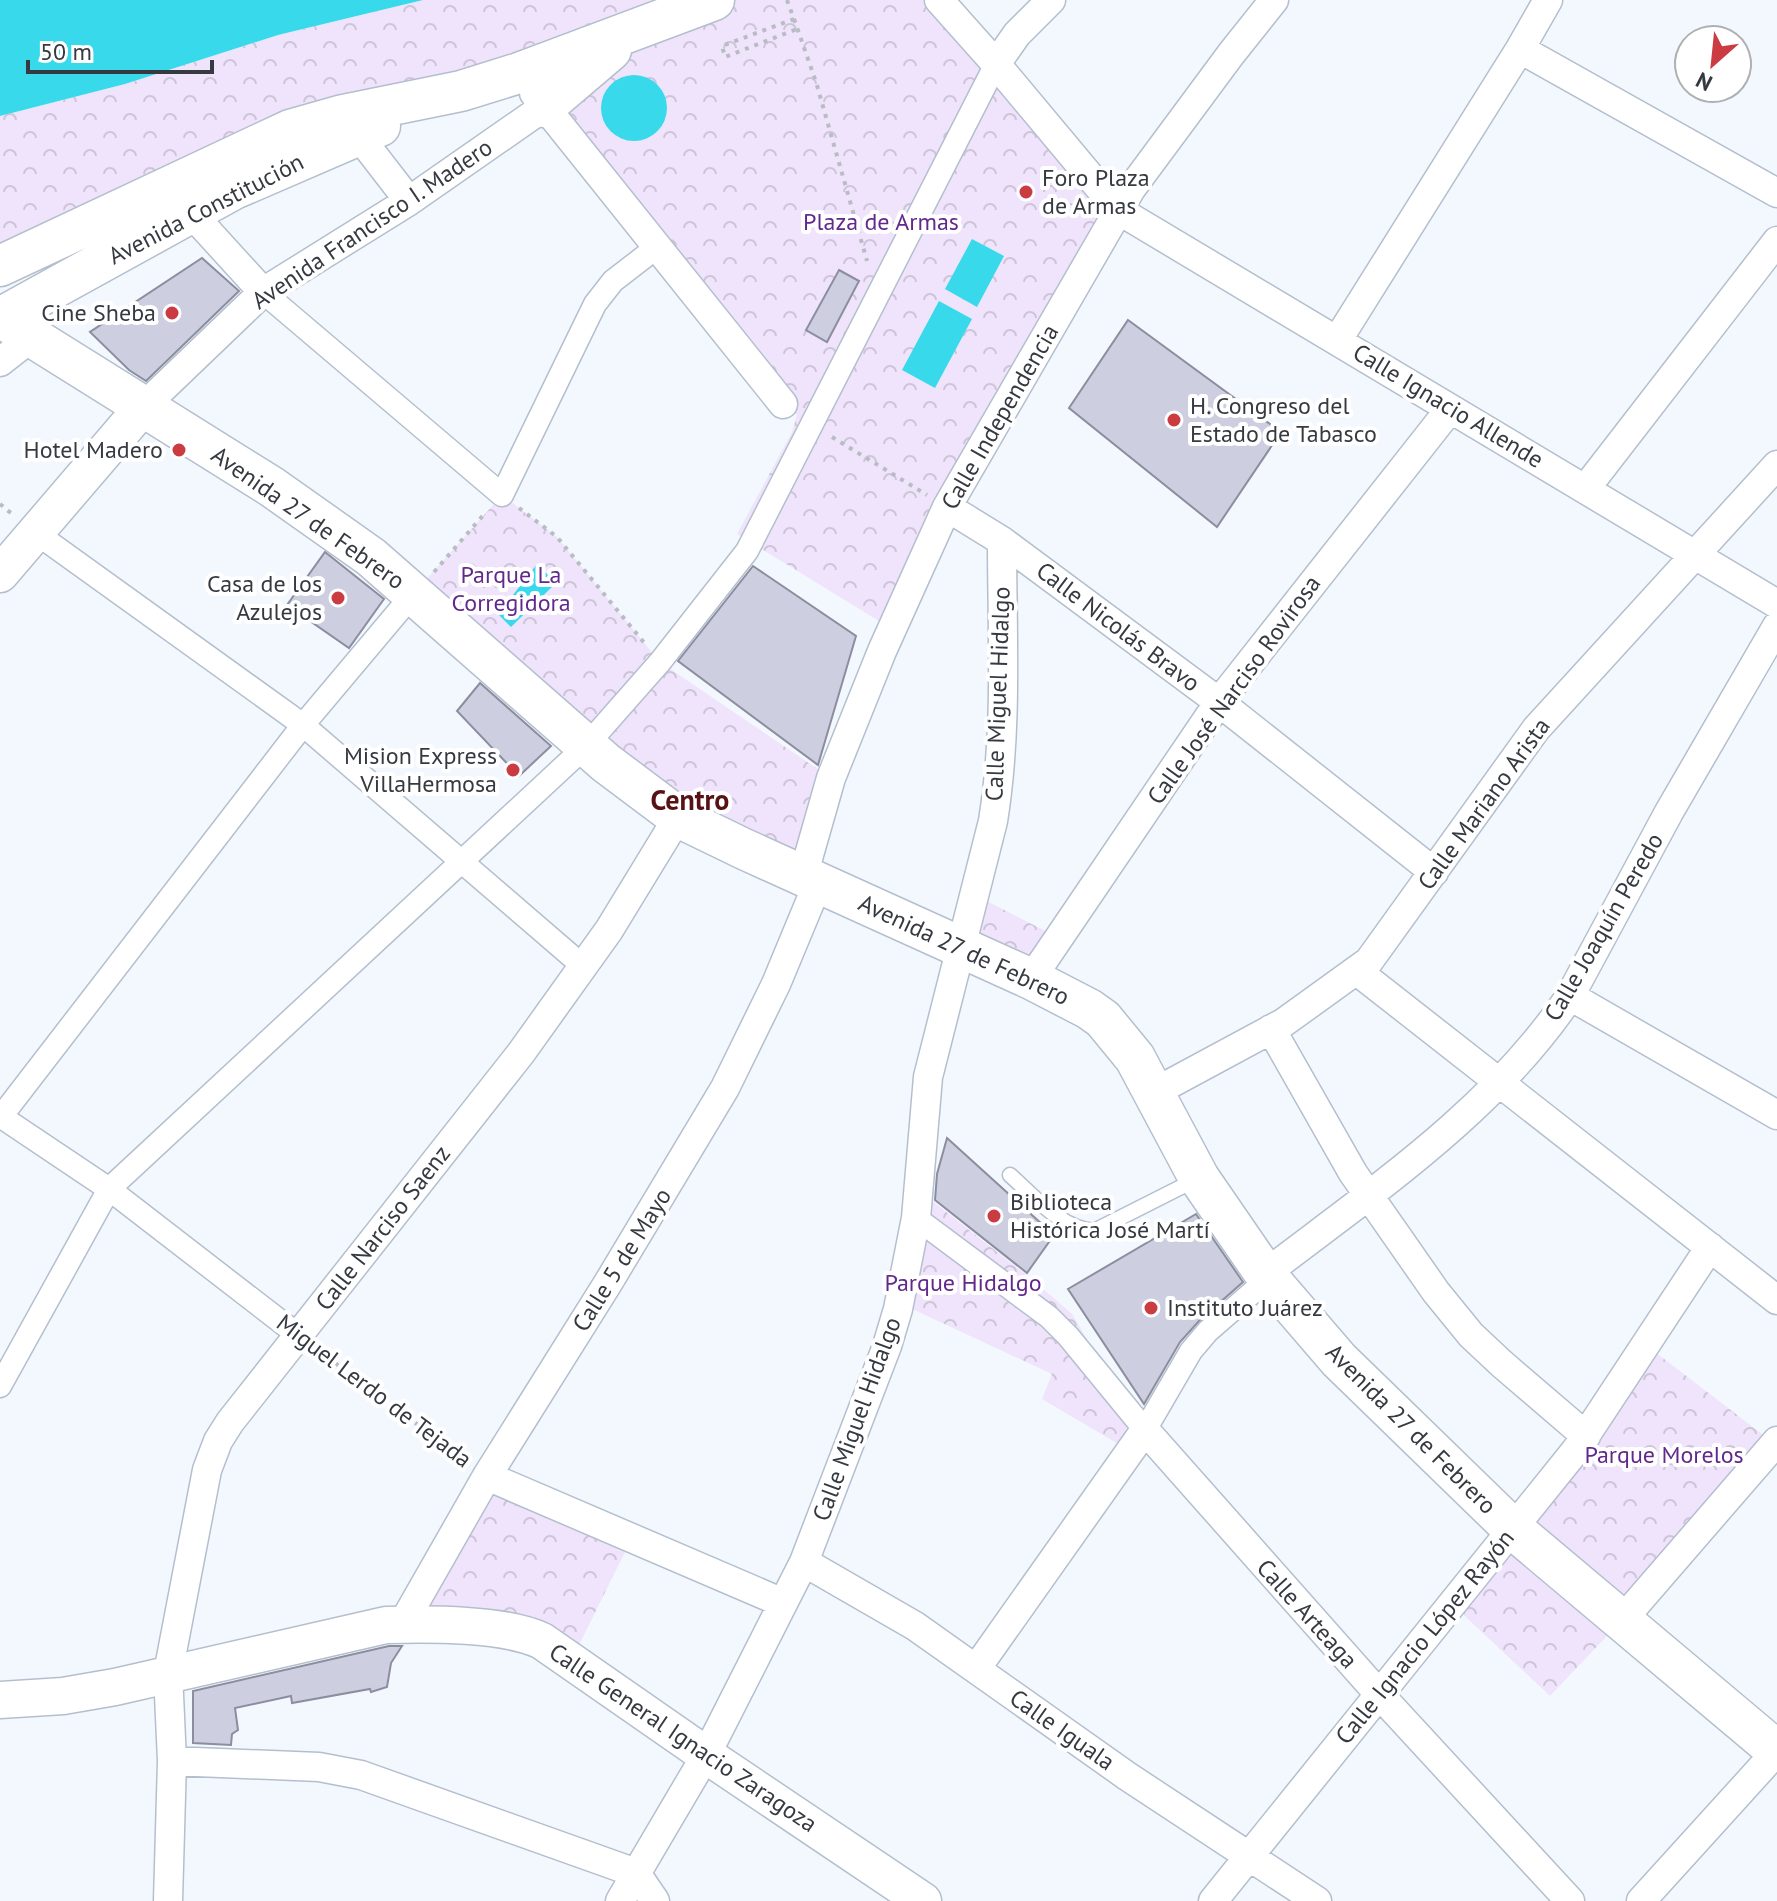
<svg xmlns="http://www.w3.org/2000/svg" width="1777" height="1901" viewBox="0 0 1777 1901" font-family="'PT Sans',sans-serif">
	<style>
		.park { fill: url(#park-crowns) }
		.water { fill: #38d9eb }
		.building { fill: #cdcfe1; stroke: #8c8d9e; stroke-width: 2 }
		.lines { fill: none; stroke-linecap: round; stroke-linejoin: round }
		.service-casing { stroke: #b4bfce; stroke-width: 17 }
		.pedestrian-casing { stroke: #b4bfce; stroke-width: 25 }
		.minor-casing { stroke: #b4bfce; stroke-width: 31 }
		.tertiary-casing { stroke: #b4bfce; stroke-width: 39 }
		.secondary-casing { stroke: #b4bfce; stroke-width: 43 }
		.path { stroke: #b8bdc3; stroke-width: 4; stroke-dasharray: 4 6; stroke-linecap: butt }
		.service { stroke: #fff; stroke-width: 14 }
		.pedestrian { stroke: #fff; stroke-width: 22 }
		.minor { stroke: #fff; stroke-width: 28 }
		.tertiary { stroke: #fff; stroke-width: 36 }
		.secondary { stroke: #fff; stroke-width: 40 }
		.poi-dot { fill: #ca3b42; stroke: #fff; stroke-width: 3 }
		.labels { text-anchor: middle; stroke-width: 8; stroke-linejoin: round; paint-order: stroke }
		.poi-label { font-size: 24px; fill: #363a40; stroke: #fff; text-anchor: start }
		.street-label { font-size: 24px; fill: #363a40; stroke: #fff }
		.park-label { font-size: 24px; fill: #62298c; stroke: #fff }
		.quarter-label { font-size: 28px; font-weight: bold; fill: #571216; stroke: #fff }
	</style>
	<defs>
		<pattern id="park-crowns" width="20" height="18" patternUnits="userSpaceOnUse" patternTransform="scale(2)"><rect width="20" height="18" fill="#efe4fb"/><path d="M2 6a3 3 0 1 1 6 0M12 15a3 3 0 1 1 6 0" fill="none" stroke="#cec4d8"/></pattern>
	</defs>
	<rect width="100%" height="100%" fill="#f3f8fe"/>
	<path class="park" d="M423 0H655L542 41 45 244 0 266V116L125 84 278 35Z
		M714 0H939L1118 210 892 629 737 534 792 432 797 415 783 404 544 107 631 33Z
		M502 495 557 537 660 662 831 778 803 876 744 849 414 593Z
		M975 895 1059 938 1031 979 960 947Z
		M926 1196 1034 1281 1072 1314 1131 1415 1120 1445 1042 1399 1052 1374 910 1308Z
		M1646 1345 1775 1444 1623 1619 1550 1696 1453 1605Z
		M487 1476 632 1538 571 1661 402 1625Z"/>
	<path class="water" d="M0 0H423L278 35 125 84 0 116Z
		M601 108a33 33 0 1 1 66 0a33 33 0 1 1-66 0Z
		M972 239 1004 256 977 307 945 289Z
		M939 301 972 319 935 388 902 370Z
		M537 564 556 583 511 627 498 614Z"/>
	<path class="building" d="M202 258 239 291 146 381 129 370 90 332Z
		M839 270 859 281 827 342 806 330Z
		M1128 320 1281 432 1217 527 1069 408Z
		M325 552 384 599 349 648 287 605Z
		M753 566 856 636 818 765 678 661Z
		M480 683 551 746 519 776 457 711Z
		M947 1138 1054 1235 1027 1273 935 1200 937 1174Z
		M1196 1214 1243 1282 1199 1321 1180 1342 1144 1404 1068 1289Z
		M389 1646H402L391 1663 387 1687 371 1692 370 1689 292 1703 291 1696 235 1708 238 1730 232 1734 231 1745 193 1743V1691Z"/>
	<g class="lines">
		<defs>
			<path id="service" d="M1010 1175C1035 1197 1060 1228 1094 1231L1195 1180"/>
			<path id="pedestrian" d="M263 292 502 495 595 304 613 281 657 247
				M36 533 303 725 584 967
				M0 1116 109 1189 298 1335
				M0 1118 303 725 414 593
				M916 1218 1049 1317 1068 1336 1145 1430 1191 1351 1208 1331 1268 1279
				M0 1386 109 1189 586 746 660 662 747 551 996 64"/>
			<path id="minor" d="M939 0 996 64 1118 210 1777 604
				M1520 49 1777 193
				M996 64 1017 34 1051 0
				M534 93 783 404
				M348 122 409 201
				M191 213 263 292
				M1337 341 1520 49 1548 0
				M0 362 32 337
				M143 407 263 292 409 201 544 107
				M1586 488 1777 241
				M947 507 1002 541 1219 702 1434 872
				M803 876 831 778 882 651 947 507 1131 189 1231 54 1274 0
				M1357 971 1777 1300
				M1031 979 1219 702 1450 409
				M1570 996 1777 1115
				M1271 1029 1353 1173 1436 1292 1471 1335 1502 1364 1586 1436
				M1153 1093 1283 1023 1369 961 1536 729 1777 465
				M1265 1274C1373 1191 1493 1111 1570 996L1669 812 1777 626
				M487 1476 783 1603
				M804 1562 915 1626 1127 1776 1317 1901
				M1623 1619 1777 1441
				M402 1625 487 1476 608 1283 725 1088 776 984 818 883
				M976 1669 1145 1430 1379 1694 1570 1901
				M172 1761 319 1767 361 1775 636 1873 655 1901
				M168 1901 172 1761 168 1673 207 1470 218 1441 230 1422 521 1053 609 930 678 817
				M620 1901 706 1755 804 1562 887 1346 898 1309 916 1218 928 1077 993 821C1008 729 1002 633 1002 541
				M1213 1901 1576 1450 1710 1247
				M1641 1901 1777 1751"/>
			<path id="tertiary" d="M0 574 143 407
				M0 1700 63 1696 115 1687 386 1625C430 1624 504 1623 542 1641L706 1755 923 1901"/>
			<path id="secondary" d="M544 107 611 50
				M0 266 290 130 343 115 461 91 519 73 714 0
				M0 317 272 487 371 557 606 763 678 817 744 849 1031 979 1089 1009 1103 1019 1135 1058 1199 1178 1265 1274 1339 1360 1513 1529 1777 1751
				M0 318 234 189 380 126"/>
		</defs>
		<use href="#service" class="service-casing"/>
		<use href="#pedestrian" class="pedestrian-casing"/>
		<use href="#minor" class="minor-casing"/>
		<use href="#tertiary" class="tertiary-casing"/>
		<use href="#secondary" class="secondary-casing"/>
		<path class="path" d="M787 0 794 19 722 46 725 57 797 29
			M794 19 816 82 867 261
			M832 437 927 495
			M0 504 12 514
			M519 508 557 537 646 645
			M434 572 486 512
			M319 1351 465 1460"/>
		<use href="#service" class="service"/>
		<use href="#pedestrian" class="pedestrian"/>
		<use href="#minor" class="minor"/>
		<use href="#tertiary" class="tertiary"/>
		<use href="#secondary" class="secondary"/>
	</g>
	<g class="poi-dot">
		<circle cx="1026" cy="192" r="8"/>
		<circle cx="172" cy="313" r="8"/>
		<circle cx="1174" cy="420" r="8"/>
		<circle cx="179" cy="450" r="8"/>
		<circle cx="338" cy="598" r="8"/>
		<circle cx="513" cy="770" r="8"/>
		<circle cx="994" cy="1216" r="8"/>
		<circle cx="1151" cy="1308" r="8"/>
	</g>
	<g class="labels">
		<g class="poi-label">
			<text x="1042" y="186">Foro Plaza<tspan x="1042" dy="28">de Armas</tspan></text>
			<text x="156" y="321" text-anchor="end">Cine Sheba</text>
			<text x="1190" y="414">H. Congreso del<tspan x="1190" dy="28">Estado de Tabasco</tspan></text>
			<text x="163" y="458" text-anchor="end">Hotel Madero</text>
			<text x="322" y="592" text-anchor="end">Casa de los<tspan x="322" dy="28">Azulejos</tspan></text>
			<text x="497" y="764" text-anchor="end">Mision Express<tspan x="497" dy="28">VillaHermosa</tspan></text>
			<text x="1010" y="1210">Biblioteca<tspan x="1010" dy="28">Histórica José Martí</tspan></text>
			<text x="1167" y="1316">Instituto Juárez</text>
		</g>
		<g class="street-label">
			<text transform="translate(206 209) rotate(-27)" y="8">Avenida Constitución</text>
			<text transform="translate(372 224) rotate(-34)" y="8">Avenida Francisco I. Madero</text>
			<text transform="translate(1448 406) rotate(31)" y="8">Calle Ignacio Allende</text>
			<text transform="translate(1000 417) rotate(-60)" y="8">Calle Independencia</text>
			<text transform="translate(308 518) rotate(35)" y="8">Avenida 27 de Febrero</text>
			<text transform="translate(1118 627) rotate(37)" y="8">Calle Nicolás Bravo</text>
			<text transform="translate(1234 690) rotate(-54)" y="8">Calle José Narciso Rovirosa</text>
			<text transform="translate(998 694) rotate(-88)" y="8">Calle Miguel Hidalgo</text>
			<text transform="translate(1484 804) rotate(-54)" y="8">Calle Mariano Arista</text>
			<text transform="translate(1604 927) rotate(-60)" y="8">Calle Joaquín Peredo</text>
			<text transform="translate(964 950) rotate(25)" y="8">Avenida 27 de Febrero</text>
			<text transform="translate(383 1228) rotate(-52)" y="8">Calle Narciso Saenz</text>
			<text transform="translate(622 1260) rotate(-58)" y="8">Calle 5 de Mayo</text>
			<text transform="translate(374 1391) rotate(37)" y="8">Miguel Lerdo de Tejada</text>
			<text transform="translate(857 1419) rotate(-70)" y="8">Calle Miguel Hidalgo</text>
			<text transform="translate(1411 1429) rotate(45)" y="8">Avenida 27 de Febrero</text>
			<text transform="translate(1307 1614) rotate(48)" y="8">Calle Arteaga</text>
			<text transform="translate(1425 1637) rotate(-51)" y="8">Calle Ignacio López Rayón</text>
			<text transform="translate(1062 1730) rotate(35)" y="8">Calle Iguala</text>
			<text transform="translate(683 1738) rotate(34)" y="8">Calle General Ignacio Zaragoza</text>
		</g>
		<g class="park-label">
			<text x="881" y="230">Plaza de Armas</text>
			<text x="511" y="583">Parque La<tspan x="511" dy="28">Corregidora</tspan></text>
			<text x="963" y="1291">Parque Hidalgo</text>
			<text x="1664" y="1463">Parque Morelos</text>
		</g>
		<g class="quarter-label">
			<text x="690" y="810">Centro</text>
		</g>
	</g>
	<g transform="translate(1713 64) rotate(207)"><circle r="38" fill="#ffffff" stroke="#afb0b3" stroke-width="2"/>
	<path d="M0-6L14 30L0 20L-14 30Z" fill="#ca3b42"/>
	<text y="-12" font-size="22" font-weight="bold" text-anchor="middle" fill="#363a40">N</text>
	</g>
	<path d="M28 60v12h184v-12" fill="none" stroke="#363a40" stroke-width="4"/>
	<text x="40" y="60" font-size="24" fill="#363a40" stroke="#ffffff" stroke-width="6" paint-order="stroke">50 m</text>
</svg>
